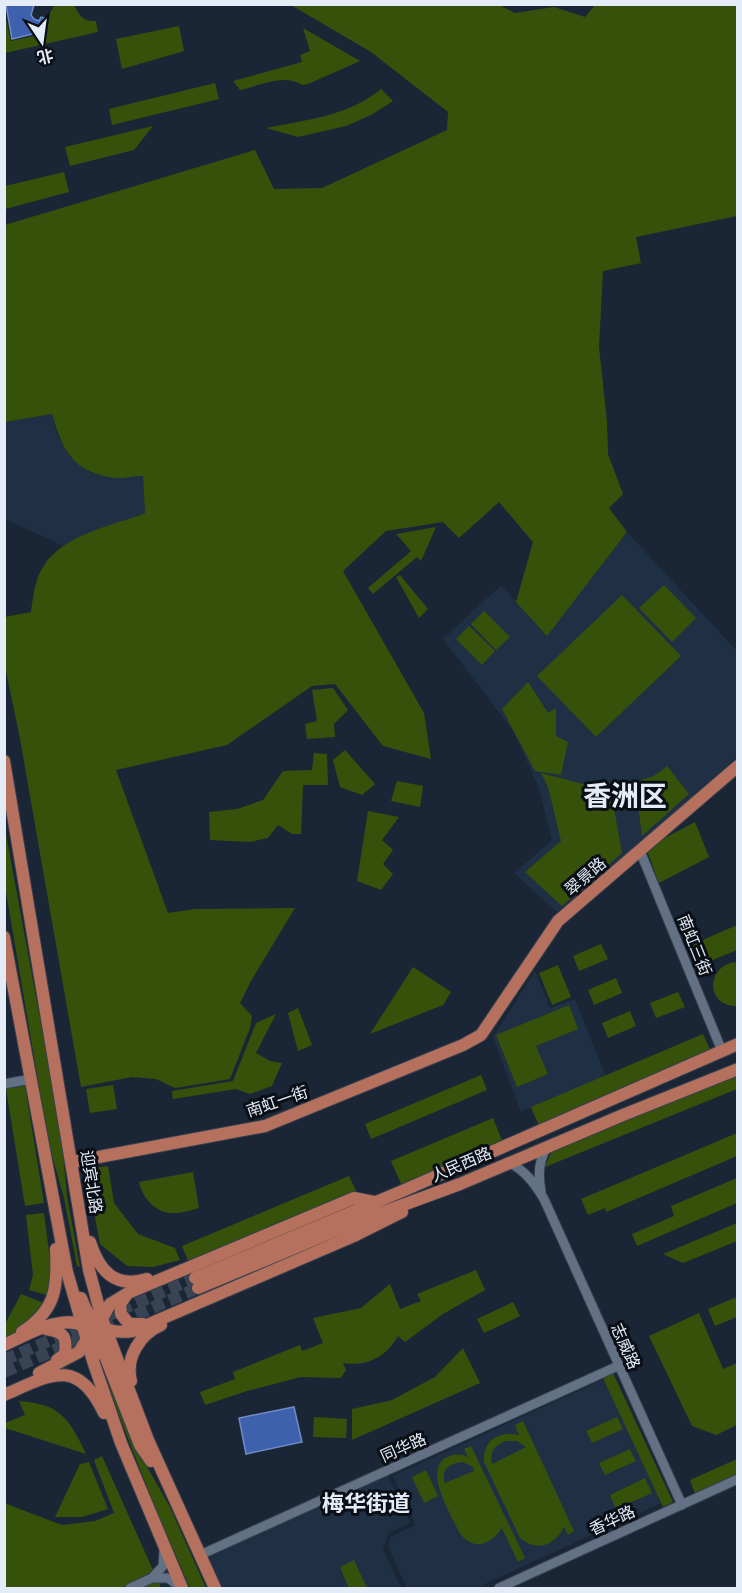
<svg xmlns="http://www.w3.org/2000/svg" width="742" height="1593" viewBox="0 0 742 1593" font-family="'Roboto Condensed','Noto Sans SC',sans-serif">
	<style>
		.built { fill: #1f2f44 }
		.green { fill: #36520a; fill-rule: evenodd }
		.water { fill: #3e61ae; stroke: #708bc4; stroke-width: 1.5 }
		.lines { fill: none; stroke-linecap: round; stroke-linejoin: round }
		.major-tunnel { stroke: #384453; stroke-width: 12; stroke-dasharray: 12 6; stroke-linecap: butt }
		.minor-casing { stroke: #36404d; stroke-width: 11 }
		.major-casing { stroke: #36404d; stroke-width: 14 }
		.minor { stroke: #637184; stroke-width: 9 }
		.major { stroke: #b5705e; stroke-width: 12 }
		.labels { text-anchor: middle; stroke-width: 6; stroke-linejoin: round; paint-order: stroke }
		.street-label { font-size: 16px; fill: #e4ecf7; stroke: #0a0f16 }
		.district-label { font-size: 22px; font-weight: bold; fill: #e4ecf7; stroke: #0a0f16 }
		.town-label { font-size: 28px; font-weight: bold; fill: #e4ecf7; stroke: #0a0f16 }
	</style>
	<rect width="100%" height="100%" fill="#1a2636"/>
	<path class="built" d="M52 414 57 434 70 457 90 472 117 478 143 476 145 513 86 534 63 546 5 519V422Z
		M627 532 737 651V757L560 915 514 873 552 840 539 788 513 731 443 639 501 585 547 635Z
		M535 971 550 1008 575 999 606 1077 521 1112 493 1037Z
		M611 1376 668 1500 476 1588H407L388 1547 391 1537 415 1525 393 1476Z
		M386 1471 410 1523 389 1533 383 1549 401 1588H215L200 1555Z"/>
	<path class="green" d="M497 4 515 13 554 7 585 17 595 5H737V216L636 237 641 263 603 271 599 347 607 422 608 454 623 494 609 508 627 532 547 636 516 602 533 542 499 502 459 538 443 522 386 531 343 571 424 713 431 759 383 746 335 684 312 686 227 745 116 770 168 913 195 909 295 908 251 981 240 1003 252 1016 250 1028 230 1079 175 1088 156 1079 132 1077 81 1087 20 739 5 666V617L31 612C33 597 35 579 43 567 63 534 112 526 145 513L143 476C134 476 124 479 115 478 73 472 63 452 52 414L5 422V225L255 150 274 189 322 188 447 130 448 112 371 52 291 5Z
		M55 5H74C79 15 83 22 96 21L98 32 5 53V15L11 41 47 33 46 19Z
		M179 26 184 51 122 69 116 39Z
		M303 28 360 61 308 84 302 85C285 73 259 86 240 90L233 81 302 62 300 55 310 51Z
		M215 83 219 99 112 125 109 109Z
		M381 89 393 101 371 115 346 126 298 137 266 128C306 120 349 116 381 89Z
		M153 126 134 150 70 166 65 147Z
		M64 172 69 192 5 209V186Z
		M436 527 421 561 417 557 373 594 368 588 411 551 396 534Z
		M400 575 428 609 419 618 396 577Z
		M664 585 696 618 672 642 639 608Z
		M622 595 681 656 596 737 537 676Z
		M484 611 510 637 496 650 471 624Z
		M469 626 495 651 482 665 456 639Z
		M528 682 548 713 556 708V736L568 742 561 775 535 771 502 709Z
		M333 688 348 710 334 724 335 737 307 739 305 724 317 721 312 690Z
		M345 750 375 784 362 795 340 787 333 760Z
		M314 753 327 754 328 785H303L301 834H292L278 825 268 838 250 842 210 840 209 812 237 809 263 800 283 771 312 770Z
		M667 766 689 794 642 836 635 781C649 779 657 775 667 766Z
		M541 773 583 784 610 786 622 853 562 906 525 872 561 841 548 787Z
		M397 781 423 786 420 807 391 801Z
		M368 811 399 817 382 840 393 850 383 864 393 874 381 890 357 881Z
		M695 822 709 857 659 883 646 848Z
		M4 823 61 1133 67 1196 80 1267 77 1266 64 1198 49 1145 5 886Z
		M737 925V950L698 966 689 946Z
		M601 944 608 959 579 971 573 956Z
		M733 962 738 963 737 1006C708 1007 704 970 733 962Z
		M558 965 571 997 552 1005 539 973Z
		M413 967 451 992 443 1005 370 1034Z
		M616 978 622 993 594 1005 588 990Z
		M678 992 685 1007 656 1018 650 1003Z
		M569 1005 578 1029 536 1046 548 1074 517 1087 496 1035Z
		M298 1008 312 1045 298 1051 288 1013Z
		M630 1011 636 1026 608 1038 602 1023Z
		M276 1014 256 1053 270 1061 282 1063 272 1086 250 1094 236 1089 173 1099 172 1091 233 1081 256 1023Z
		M703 1034 712 1054 539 1126 531 1107Z
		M737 1071V1089L545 1167 553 1148Z
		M481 1075 487 1090 371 1139 365 1124Z
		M113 1085 117 1109 90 1113 86 1089Z
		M25 1086 44 1203 25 1206 6 1089Z
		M493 1118 503 1143 402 1186 391 1161Z
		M737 1133V1156L606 1212 605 1208 588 1215 581 1199Z
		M108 1166 114 1203 138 1234 175 1248 180 1260 153 1267 127 1266 100 1244 86 1169Z
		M193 1172 199 1208C191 1210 180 1214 171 1213 154 1212 142 1196 139 1182Z
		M349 1176 357 1193 189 1263 182 1246Z
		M737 1178V1203L637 1246 632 1234 674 1216 671 1206Z
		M44 1213 52 1276 47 1295 29 1290 33 1275 26 1215Z
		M737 1223V1241L683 1263 663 1254Z
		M476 1270 485 1290 443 1314 405 1342 398 1336C386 1357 367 1367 343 1363L346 1370 341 1378 301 1377 247 1391 205 1405 200 1392 235 1379 233 1372 300 1345 302 1351 323 1343 313 1318 361 1308 390 1284 400 1309 421 1301 417 1294Z
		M21 1294 46 1304 30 1322 5 1340V1324Z
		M737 1297V1317L715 1326 708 1309Z
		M513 1302 520 1316 484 1333 477 1319Z
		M699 1313 723 1369 737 1363V1425L716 1435 692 1426 649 1336Z
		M463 1348 480 1383 352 1440V1409L392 1400 435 1377Z
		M613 1373 673 1502 663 1507 603 1378Z
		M110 1381 138 1451 170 1507 206 1588H190L156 1510 106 1382Z
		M19 1401C60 1404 69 1418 86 1454L5 1428V1423L25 1415Z
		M314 1417 347 1419 346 1438 313 1437Z
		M617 1417 623 1429 592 1443 586 1431Z
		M523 1421 574 1531 568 1535 564 1527C554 1546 537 1552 520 1538L484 1462C483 1439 499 1431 519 1435L515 1425ZM505 1441H517L526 1447 492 1464C490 1451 494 1446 505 1441Z
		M471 1446 525 1558 518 1562 502 1528C491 1545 473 1552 459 1532 451 1514 424 1473 445 1458 452 1454 461 1453 468 1457L464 1449ZM463 1462 473 1467 474 1471 445 1483C440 1469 450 1463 463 1462Z
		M630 1449 636 1461 605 1475 599 1463Z
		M102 1456 161 1588H5L4 1503 62 1525 95 1521 114 1513 94 1460Z
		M737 1459V1474L695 1494 690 1480Z
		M89 1462 108 1509 82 1517H55L80 1464Z
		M426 1470 438 1496 424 1503 412 1477Z
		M645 1478 652 1493 616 1509 610 1495Z
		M354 1560 367 1588H349L340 1567Z"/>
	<path class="water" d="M6 5H34L31 15 34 19 39 21 41 17 45 18V31L12 39Z
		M294 1407 302 1442 246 1454 239 1418Z"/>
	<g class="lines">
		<path class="major-tunnel" d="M4 1360 195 1278
			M4 1372 198 1288"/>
		<defs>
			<path id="minor" d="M640 851 722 1051
				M4 1084 31 1079
				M508 1162C525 1170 535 1184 544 1199L682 1505
				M541 1191C538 1176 538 1161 547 1147
				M164 1551 163 1566 152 1578H168L181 1588
				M200 1555 618 1366
				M130 1588 152 1578
				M499 1588 738 1479"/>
			<path id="major" d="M4 761 89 1270 102 1319 148 1440 215 1588
				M4 937 67 1272 93 1361 121 1443 182 1588
				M72 1162 265 1126 463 1045 481 1035 558 921 738 766
				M90 1242C99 1270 114 1289 147 1279
				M195 1278 400 1192 738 1044
				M198 1288 354 1223 460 1184 623 1115 738 1069
				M127 1294 120 1304 121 1314 129 1324H143
				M81 1298C90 1324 105 1335 133 1331L356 1235 402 1212
				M46 1329C64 1332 67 1336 65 1354L57 1360
				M22 1332C56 1310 58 1288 56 1249
				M4 1345C35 1331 79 1303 100 1343L140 1445 151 1461
				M94 1357 102 1319 110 1304 128 1293 354 1198 374 1202
				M39 1373 79 1352 88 1337
				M131 1381C125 1358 140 1334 161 1325
				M4 1395C50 1375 77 1356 104 1413"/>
		</defs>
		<use href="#minor" class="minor-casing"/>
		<use href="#major" class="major-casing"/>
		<use href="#minor" class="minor"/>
		<use href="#major" class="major"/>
	</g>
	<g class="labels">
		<g class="street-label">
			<text transform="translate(585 876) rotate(-41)" y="6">翠景路</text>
			<text transform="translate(695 945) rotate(68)" y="6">南虹三街</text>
			<text transform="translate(277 1101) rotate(-19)" y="6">南虹一街</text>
			<text transform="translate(461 1164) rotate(-23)" y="6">人民西路</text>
			<text transform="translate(92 1182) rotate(81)" y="6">迎宾北路</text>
			<text transform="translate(626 1346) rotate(66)" y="6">志威路</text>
			<text transform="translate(403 1447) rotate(-24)" y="6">同华路</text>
			<text transform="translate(612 1520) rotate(-25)" y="6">香华路</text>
		</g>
		<g class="district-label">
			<text x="366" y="1511">梅华街道</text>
		</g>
		<g class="town-label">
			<text x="625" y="806">香洲区</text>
		</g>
	</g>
	<rect width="742" height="1593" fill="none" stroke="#e4ecf7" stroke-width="12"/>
	<g transform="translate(42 42) rotate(167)" stroke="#0a0f16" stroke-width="4.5" paint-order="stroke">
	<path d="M0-4.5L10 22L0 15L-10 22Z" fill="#e4ecf7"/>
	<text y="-9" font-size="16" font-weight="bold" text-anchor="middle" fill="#e4ecf7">北</text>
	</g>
</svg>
